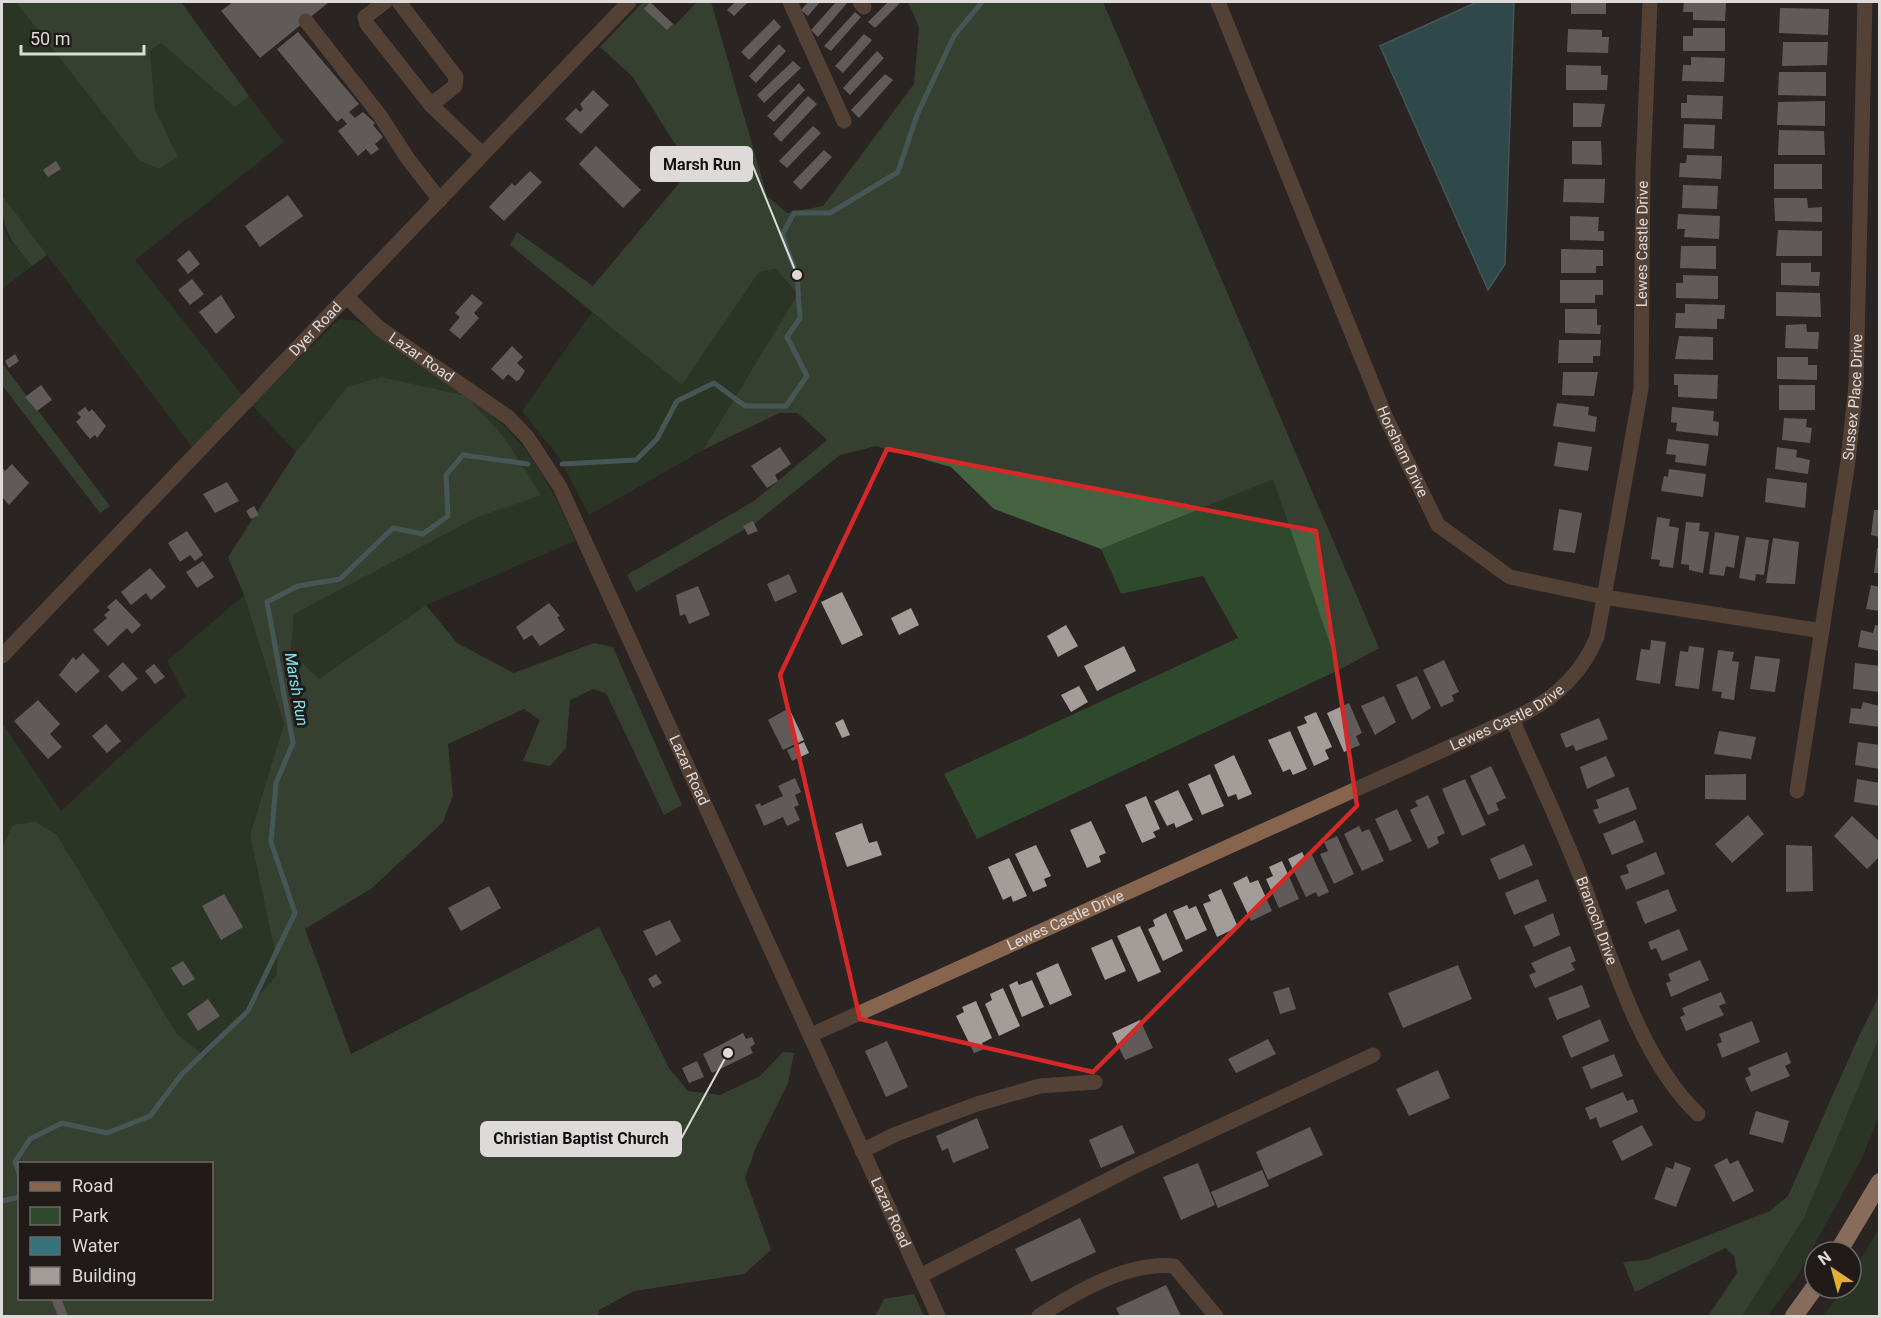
<svg xmlns="http://www.w3.org/2000/svg" width="1881" height="1318" viewBox="0 0 1881 1318" font-family="Roboto,sans-serif">
	<style>
		.green { fill: #2e492b }
		.forest { fill: #456341; fill-rule: evenodd }
		.water { fill: #35737a; stroke: #689296; stroke-width: 1.5 }
		.lines { fill: none; stroke-linecap: round; stroke-linejoin: round }
		.stream { stroke: #689296; stroke-width: 5 }
		.building { fill: #a39c99 }
		.minor { stroke: #87644e; stroke-width: 15 }
		.highway { stroke: #f9c4a3; stroke-width: 18 }
		.marked { fill: none; stroke: #d62828; stroke-width: 4.5; stroke-linejoin: round }
		.labels { text-anchor: middle; stroke-width: 6; stroke-linejoin: round; paint-order: stroke }
		.street-label { font-size: 15px; fill: #dedad9; stroke: #201b19 }
		.water-label { font-size: 16px; font-style: italic; fill: #82e5f0; stroke: #201b19 }
		.leader { fill: none; stroke: #dedad9; stroke-width: 2 }
		.callout-dot { fill: #dedad9; stroke: #201b19; stroke-width: 2 }
		.callout { fill: #dedad9; stroke: #dedad9; stroke-width: 2 }
		.callout-label { font-size: 16px; text-anchor: middle; font-weight: bold; fill: #111 }
	</style>
	<rect width="100%" height="100%" fill="#2a2422"/>
	<path class="green" d="M2 2H16L140 161 159 169 178 157 155 109 150 51 161 43 235 107 249 96 284 142 135 260 242 395 192 447 2 195Z
		M2 221 8 238 32 266 2 289Z
		M776 269 798 294 703 450 589 515 559 457 522 411 592 312 682 384 759 272Z
		M339 319 357 321C404 354 470 390 509 431 539 463 559 501 575 541L426 605 319 679 291 652 294 614 476 518 540 495 347 387 296 452 252 405Z
		M1273 478 1339 670 977 839 944 774 1238 638 1203 576 1121 594 1101 549Z
		M244 595 284 724 250 835 277 961V975L206 1058 176 1033 2 848V722L61 811 186 696 167 661Z
		M1879 1038V1116L1861 1160 1797 1276 1768 1316H1742L1804 1218Z
		M1879 1228V1316H1823L1844 1288H1851V1276Z"/>
	<path class="forest" d="M16 2H181L249 96 235 107 161 43 150 51 155 109 178 157 159 169 140 161Z
		M643 2H647L675 25 697 2H711L767 196 787 213 823 206 914 84 919 27 908 2H1103L1379 648 1339 670 1273 479 1101 549 994 509 951 467 876 446 840 455 754 524 636 592 627 575 754 501 827 440 798 413H779L703 450 798 294 776 269 759 272 682 385 510 245 517 232 593 286 691 169 632 76 600 47Z
		M2 195 47 255 32 266C10 239 1 231 2 195Z
		M2 363 110 506 100 513 2 385Z
		M381 377 466 396 503 436 541 495 476 518 294 614 291 652 319 679 426 605 457 643 514 673 594 643 613 647 682 805 664 815 606 693 593 689 570 700 566 748 550 766 523 761 540 720 524 709 448 744 453 795 443 822 372 888 305 929 351 1054 599 927 669 1068 688 1091 720 1095 760 1076 783 1052 794 1053 788 1083 756 1147 745 1178 771 1250 744 1274 634 1291 599 1310 598 1316H2V848L13 825 35 822 57 835 176 1033 205 1057 277 975V961L250 835 284 724 244 595 228 557 296 452 347 387ZM20 1164H212V1298H20Z
		M1879 996V1038L1804 1218 1742 1316H1708L1737 1273 1734 1256 1725 1248 1635 1292 1623 1262 1646 1260 1770 1211 1788 1196 1858 1038Z
		M914 1294 924 1316H875L884 1299Z"/>
	<path class="water" d="M1477 2H1514L1505 264 1488 290 1380 46Z"/>
	<g class="lines">
		<path class="stream" d="M562 464 636 460 657 439 677 401 714 383 745 406H786L807 376 787 337 800 318 797 275 782 235 794 213H830L898 172 917 115 954 36 982 2
			M20 1176 15 1162 30 1139 62 1123 107 1133 150 1116 182 1074 248 1011 295 913 271 842 276 783 293 743 267 602 298 586 340 579 393 528 423 534 448 516 446 475 463 455 528 464
			M2 1201 20 1197"/>
	</g>
	<path class="building" d="M233 2H329L260 58 221 11Z
		M650 2 673 24 667 30 644 9Z
		M735 2H748L734 16 727 10Z
		M808 2H820L808 16 801 10Z
		M836 2H848L818 37 811 30Z
		M888 2H901L875 28 868 22Z
		M1571 2H1606V14H1571Z
		M1684 2H1726L1725 21 1693 20V12H1683Z
		M1780 8 1829 9 1828 35 1779 33Z
		M855 12 861 17 831 51 824 46Z
		M774 19 781 27 749 60 741 52Z
		M1693 28H1725V51H1683V36H1693Z
		M1568 29 1602 30V37H1609L1608 53 1567 52Z
		M298 32 359 104 349 112 355 118 363 112 375 123 373 125 383 137 375 144 379 149 371 155 366 149 358 156 338 131 347 124 342 118 337 122 277 49Z
		M864 34 872 40 843 73 835 66Z
		M1783 42H1828L1827 65 1782 66Z
		M779 44 786 51 756 83 749 76Z
		M877 51 884 58 850 95 843 88Z
		M1691 57 1725 58 1724 82 1682 81 1683 65H1691Z
		M793 61 801 68 764 103 757 95Z
		M1566 65 1601 66V75H1608L1607 90H1566Z
		M1779 72H1826V96L1778 95Z
		M885 74 893 80 859 118 851 110Z
		M799 83 805 90 774 122 767 116Z
		M593 90 609 105 581 134 565 119 576 108 580 112 583 109 580 104Z
		M1687 95 1723 96 1722 119 1681 118V103H1687Z
		M808 96 817 104 781 142 773 134Z
		M1825 101V126L1777 125 1778 102Z
		M1573 103 1605 104 1601 127H1573Z
		M1684 124 1715 125 1714 149 1683 148Z
		M813 126 821 133 787 168 779 161Z
		M1779 130 1824 131 1825 155H1778Z
		M1572 141H1601L1602 165 1572 164Z
		M596 146 641 190 623 208 579 164Z
		M824 150 832 157 801 190 793 182Z
		M1687 155 1722 156 1721 179 1679 177 1680 163H1686Z
		M56 161 61 169 48 177 43 170Z
		M1774 164H1822V189H1774Z
		M530 171 542 182 504 221 489 207 512 183 515 186Z
		M1564 179H1605L1604 203 1563 202Z
		M1683 185 1718 186 1717 209 1682 208Z
		M288 195 303 216 260 247 245 226Z
		M1774 198H1807L1808 208 1822 207V222L1775 221Z
		M1678 214 1720 216 1719 239 1684 237 1685 229H1677Z
		M1570 216 1599 217 1598 231H1604V241L1570 240Z
		M1778 230 1822 231V256H1776Z
		M1681 246H1716V269L1680 268Z
		M1561 249 1603 250V266H1596V273H1561Z
		M189 250 200 264 188 274 177 260Z
		M1781 263H1811V272H1820L1819 286 1781 285Z
		M1683 275 1718 276V299L1676 298V283H1683Z
		M192 279 204 294 190 305 178 290Z
		M1560 280H1603V295H1595V303H1560Z
		M1776 292 1820 293 1821 317 1776 316Z
		M472 294 483 303 474 313 479 318 460 339 449 330 460 317 455 313Z
		M221 295 235 317 216 334 199 312Z
		M1685 304 1725 305 1724 319H1717V329L1675 328 1676 313H1685Z
		M1565 309H1597V325H1601L1600 334 1565 333Z
		M1806 324 1807 332H1819L1818 349 1785 348 1786 325Z
		M1679 336 1713 337V360L1675 359Z
		M1559 340H1601L1600 356H1593V363H1558Z
		M512 346 523 357 517 363 525 371 519 380 516 381 508 374 503 380 491 369Z
		M15 354 19 361 9 368 5 361Z
		M1777 357H1808V365H1817V380L1777 379Z
		M1563 372H1598L1594 396 1562 395Z
		M1674 374 1718 375 1717 399 1678 397V385H1674Z
		M41 385 52 400 37 411 25 397Z
		M1779 385H1815V410H1779Z
		M1557 403 1589 407 1588 415 1597 417 1595 432 1553 426Z
		M85 407 89 412 92 409 106 426 97 438 95 435 90 439 76 422 81 417 77 413Z
		M1672 407 1714 411 1713 421 1719 422 1718 436 1676 431 1677 423 1671 422Z
		M1784 418 1807 419 1806 427 1812 428 1810 443 1782 440Z
		M1668 439 1709 444 1706 466 1675 462 1676 455 1666 454Z
		M1558 442 1592 447 1588 471 1554 466Z
		M780 447 791 464 775 475 778 481 767 488 751 466Z
		M1777 447 1797 450 1796 457 1810 460 1808 474 1775 469Z
		M12 464 29 483 9 505 2 497V467L5 471Z
		M1669 469 1706 474 1703 497 1661 491 1664 476 1668 477Z
		M1767 478 1807 483 1805 508 1765 502Z
		M227 482 239 501 215 513 203 494Z
		M254 506 259 515 251 519 246 511Z
		M1559 509 1582 513 1575 553 1553 550Z
		M1874 510H1880V537L1871 535Z
		M1657 517 1670 519 1669 526 1679 528 1673 568 1659 566 1660 560 1651 559Z
		M753 521 758 531 748 535 743 526Z
		M1686 522 1700 523 1699 531 1709 532 1703 573 1689 570V565L1681 564Z
		M187 531 203 555 195 561 190 555 180 562 168 543Z
		M1715 532 1739 536 1734 568 1726 566 1724 576 1709 574Z
		M1746 537 1769 540 1764 575 1756 574 1755 581 1739 578Z
		M1773 538 1799 542 1795 584 1766 583Z
		M1877 548H1880V573H1874Z
		M203 561 214 577 197 588 186 572Z
		M150 568 166 587 151 600 146 593 131 605 121 592Z
		M789 574 797 592 775 602 767 584Z
		M1871 585 1880 587V611L1866 609Z
		M698 586 710 615 689 624 685 614 680 616 676 595Z
		M842 592 863 635 842 645 821 602Z
		M116 599 141 625 132 634 127 628 108 646 93 630 107 618 104 615 110 610 107 607Z
		M549 603 560 616 557 617 565 630 540 646 532 635 524 640 516 627Z
		M911 608 919 625 899 635 891 618Z
		M1066 625 1078 646 1058 657 1047 636Z
		M1875 625 1880 626V651L1858 647 1861 630 1873 633Z
		M1651 640 1666 642 1660 684 1636 680 1641 649 1650 650Z
		M1124 646 1136 671 1097 691 1084 666Z
		M1689 646 1704 648 1699 689 1675 686 1680 651 1688 652Z
		M1718 650 1734 652 1732 661 1739 662 1734 700 1721 698 1722 692 1712 691Z
		M83 653 100 671 76 693 59 675 73 657 76 660Z
		M1755 656 1780 659 1775 692 1750 689Z
		M1444 660 1459 692 1452 695 1454 701 1441 707 1423 670Z
		M123 662 138 679 122 692 108 676Z
		M1855 663 1880 666V692L1853 689Z
		M154 664 165 677 155 684 145 671Z
		M1417 676 1431 708 1412 720 1396 685Z
		M1079 686 1088 702 1071 712 1061 695Z
		M1384 696 1396 722 1375 735 1361 706Z
		M38 700 60 724 50 734 62 747 48 759 14 721Z
		M1863 702 1880 706V727L1849 723 1851 708 1861 709Z
		M1349 703 1362 733 1356 736 1360 745 1344 752 1327 713Z
		M789 708 804 740 783 750 768 720Z
		M1316 712 1332 747 1325 750 1329 759 1314 766 1297 727 1307 723 1304 717Z
		M1599 718 1608 739 1576 751 1573 745 1566 748 1560 734Z
		M843 719 850 735 842 738 835 723Z
		M106 724 121 741 107 753 92 736Z
		M1290 731 1307 769 1293 775 1290 769 1283 772 1268 740Z
		M1719 731 1756 737 1751 759 1714 754Z
		M804 742 809 753 792 761 787 750Z
		M1858 742 1880 745V769L1855 765Z
		M1234 755 1252 794 1238 800 1236 794 1228 797 1214 765Z
		M1606 756 1615 776 1587 789 1580 767Z
		M1491 766 1506 798 1496 803 1499 810 1488 815 1470 776Z
		M1210 774 1224 806 1202 815 1188 784Z
		M1746 774V800L1705 799V775Z
		M795 778 801 792 795 795 799 805 794 807 800 820 787 826 783 817 764 826 755 805 760 803 761 806 783 796 778 786Z
		M1465 779 1486 825 1462 836 1442 789Z
		M1857 779 1880 783V806L1854 802Z
		M1628 787 1637 809 1599 824 1593 810 1599 808 1596 800Z
		M1178 790 1193 820 1176 828 1174 823 1167 826 1154 801Z
		M1428 795 1445 833 1437 837 1439 843 1428 849 1410 810 1418 806 1415 801Z
		M1146 796 1160 829 1153 832 1156 837 1142 843 1125 805Z
		M1397 809 1412 841 1390 851 1375 819Z
		M1748 815 1764 834 1732 863 1715 844Z
		M1852 816 1880 842V856L1867 869 1834 836Z
		M1635 820 1644 842 1612 855 1603 834Z
		M1091 821 1106 853 1099 856 1101 862 1087 868 1070 830Z
		M862 823 869 843 877 841 882 855 847 867 835 833Z
		M1359 826 1362 832 1369 829 1384 861 1362 871 1344 834Z
		M1337 836 1354 874 1334 884 1320 854 1328 851 1324 842Z
		M1524 844 1533 865 1499 880 1490 859Z
		M1036 845 1051 876 1044 879 1047 886 1033 892 1015 854Z
		M1786 845 1812 846 1813 891 1786 892Z
		M1302 852 1305 858 1312 855 1329 892 1318 897 1316 892 1306 897 1288 859Z
		M1656 852 1665 874 1626 890 1620 876 1629 873 1626 865Z
		M1009 858 1027 896 1013 902 1011 896 1003 900 988 867Z
		M1282 861 1299 899 1279 908 1266 879 1273 876 1269 867Z
		M1247 876 1250 883 1258 880 1272 911 1251 921 1233 883Z
		M1538 879 1547 901 1514 915 1505 893Z
		M489 886 501 908 461 931 448 908Z
		M1221 889 1238 927 1217 937 1203 904 1211 901 1208 895Z
		M1668 889 1677 911 1645 924 1636 902Z
		M224 894 243 927 221 940 202 906Z
		M1187 905 1189 909 1196 906 1207 930 1186 940 1173 911Z
		M1166 913 1183 951 1163 961 1148 929 1155 926 1153 920Z
		M1553 913 1560 935 1534 947 1524 926Z
		M670 920 681 941 656 956 643 931Z
		M1140 926 1161 972 1138 982 1117 936Z
		M1679 929 1688 950 1662 961 1656 948 1651 950 1648 942Z
		M1112 939 1126 971 1105 980 1091 948Z
		M1570 946 1576 961 1571 963 1575 970 1535 988 1529 975 1536 972 1531 963Z
		M1700 960 1709 980 1671 997 1666 983 1671 981 1668 974Z
		M183 961 195 979 183 986 171 968Z
		M1058 963 1072 995 1050 1005 1036 973Z
		M1458 965 1472 999 1403 1028 1388 993Z
		M656 974 662 983 653 988 648 979Z
		M1032 980 1044 1007 1022 1017 1009 985 1017 981 1019 985Z
		M1582 985 1590 1007 1557 1020 1548 998Z
		M1289 987 1296 1009 1280 1014 1273 992Z
		M1003 988 1020 1026 999 1036 985 1004 992 1000 990 994Z
		M1721 992 1726 1003 1719 1006 1724 1015 1686 1031 1680 1017 1685 1015 1682 1008Z
		M208 999 220 1016 198 1031 187 1014Z
		M976 1001 992 1038 982 1043 984 1049 974 1053 956 1016 964 1012 962 1007Z
		M1600 1019 1609 1041 1571 1058 1562 1036Z
		M1140 1020 1153 1048 1125 1060 1112 1033Z
		M1752 1021 1760 1042 1722 1058 1717 1044 1722 1042 1719 1034Z
		M743 1033 746 1039 752 1037 755 1044 750 1047 753 1053 712 1073 703 1054Z
		M1268 1039 1276 1054 1236 1073 1228 1059Z
		M887 1041 908 1087 886 1097 865 1051Z
		M1787 1052 1791 1063 1785 1066 1790 1076 1751 1092 1745 1078 1751 1075 1748 1068Z
		M1614 1054 1623 1076 1591 1089 1582 1067Z
		M697 1061 704 1077 689 1083 682 1068Z
		M1438 1070 1450 1098 1409 1116 1396 1089Z
		M1623 1092 1627 1101 1633 1099 1638 1112 1600 1128 1596 1117 1590 1120 1585 1108Z
		M1756 1111 1789 1121 1783 1143 1749 1134Z
		M977 1118 989 1148 953 1163 948 1148 942 1151 936 1136Z
		M1122 1125 1135 1153 1101 1168 1089 1140Z
		M1642 1125 1653 1145 1622 1161 1612 1141Z
		M1310 1127 1323 1155 1268 1180 1256 1152Z
		M1727 1158 1730 1164 1738 1160 1754 1191 1733 1202 1714 1165Z
		M1675 1162 1691 1168 1676 1207 1654 1199 1666 1167 1673 1169Z
		M1198 1163 1215 1205 1181 1220 1163 1177Z
		M1262 1170 1269 1186 1218 1208 1211 1192Z
		M1080 1218 1096 1252 1031 1282 1015 1249Z
		M1166 1285 1181 1316H1120L1116 1308Z
		M61 1298 68 1316H58L51 1299Z"/>
	<g class="lines">
		<g class="minor">
			<path d="M385 2 365 17 367 24 431 105 482 154"/>
			<path d="M399 2 456 77 455 86 431 105"/>
			<path d="M790 2 844 121"/>
			<path d="M860 2 864 7"/>
			<path id="s1" d="M1218 2 1386 418 1438 525 1510 577 1604 597 1822 631"/>
			<path d="M306 21 381 117 408 159 440 200"/>
			<path id="s2" d="M347 297 379 328 508 417 528 438 560 487 938 1316"/>
			<path id="s3" d="M2 656 629 2"/>
			<path id="s4" d="M1512 719C1535 772 1560 824 1581 878 1611 954 1638 1057 1698 1114"/>
			<path id="s5" d="M1797 791 1848 461 1856 385 1865 2"/>
			<path id="s6" d="M811 1035 1525 713C1558 696 1583 671 1597 637L1641 389 1643 171 1650 2"/>
			<path d="M862 1151 896 1134 977 1104 1040 1086 1095 1082"/>
			<path d="M920 1276 1133 1167 1373 1055"/>
			<path d="M1039 1316C1076 1292 1129 1261 1174 1266L1216 1316"/>
		</g>
		<path class="highway" d="M1838 1252 1880 1182
			M1794 1316 1815 1287"/>
	</g>
	<path d="M0 0H1881V1318H0ZM887 449 1316 531 1357 806 1093 1072 860 1019 780 675Z" fill="#2a2422" fill-opacity=".55" fill-rule="evenodd"/>
	<path class="marked" d="M887 449 1316 531 1357 806 1093 1072 860 1019 780 675Z"/>
	<g class="labels">
		<g class="street-label">
			<text dy="5" stroke="none"><textPath href="#s6" startOffset="1287">Lewes Castle Drive</textPath></text>
			<text dy="5" stroke="none"><textPath href="#s3" startOffset="453">Dyer Road</textPath></text>
			<text dy="5" stroke="none"><textPath href="#s2" startOffset="96">Lazar Road</textPath></text>
			<text dy="5" stroke="none"><textPath href="#s5" startOffset="398">Sussex Place Drive</textPath></text>
			<text dy="5" stroke="none"><textPath href="#s1" startOffset="486">Horsham Drive</textPath></text>
			<text dy="5" stroke="none"><textPath href="#s6" startOffset="765">Lewes Castle Drive</textPath></text>
			<text dy="5" stroke="none"><textPath href="#s2" startOffset="600">Lazar Road</textPath></text>
			<text dy="5" stroke="none"><textPath href="#s6" startOffset="279">Lewes Castle Drive</textPath></text>
			<text dy="5" stroke="none"><textPath href="#s4" startOffset="219">Branoch Drive</textPath></text>
			<text dy="5" stroke="none"><textPath href="#s2" startOffset="1086">Lazar Road</textPath></text>
		</g>
		<g class="water-label">
			<text transform="translate(297 689) rotate(80)" y="6">Marsh Run</text>
		</g>
	</g>
	<path class="leader" d="M797 275L752 164M728 1053L681 1139"/>
	<g class="callout-dot">
		<circle cx="797" cy="275" r="6"/>
		<circle cx="728" cy="1053" r="6"/>
	</g>
	<g class="callout">
		<rect x="651" y="147" width="101" height="34" rx="6"/>
		<rect x="481" y="1122" width="200" height="34" rx="6"/>
	</g>
	<g class="callout-label">
		<text x="702" y="170">Marsh Run</text>
		<text x="581" y="1144">Christian Baptist Church</text>
	</g>
	<rect width="1881" height="1318" fill="none" stroke="#dedad9" stroke-width="6"/>
	<rect x="18" y="1162" width="195" height="138" fill="#201b19" stroke="#6c6766" stroke-width="1.5"/>
	<rect x="30" y="1182" width="30" height="9" fill="#87644e" stroke="#6c6766" stroke-width="1.5"/>
	<text x="72" y="1192" font-size="18" fill="#dedad9">Road</text>
	<rect x="30" y="1207" width="30" height="18" fill="#2e492b" stroke="#6c6766" stroke-width="1.5"/>
	<text x="72" y="1222" font-size="18" fill="#dedad9">Park</text>
	<rect x="30" y="1237" width="30" height="18" fill="#35737a" stroke="#6c6766" stroke-width="1.5"/>
	<text x="72" y="1252" font-size="18" fill="#dedad9">Water</text>
	<rect x="30" y="1267" width="30" height="18" fill="#a39c99" stroke="#6c6766" stroke-width="1.5"/>
	<text x="72" y="1282" font-size="18" fill="#dedad9">Building</text>
	<g transform="translate(1833 1270) rotate(324)"><circle r="28" fill="#201b19" stroke="#6c6766" stroke-width="1.5"/>
	<path d="M0-4.5L10 22L0 15L-10 22Z" fill="#e1af34"/>
	<text y="-9" font-size="16" font-weight="bold" text-anchor="middle" fill="#dedad9">N</text>
	</g>
	<path d="M21 45v9h123v-9" fill="none" stroke="#dedad9" stroke-width="3"/>
	<text x="30" y="45" font-size="18" fill="#dedad9" stroke="#201b19" stroke-width="4.5" paint-order="stroke">50 m</text>
</svg>
